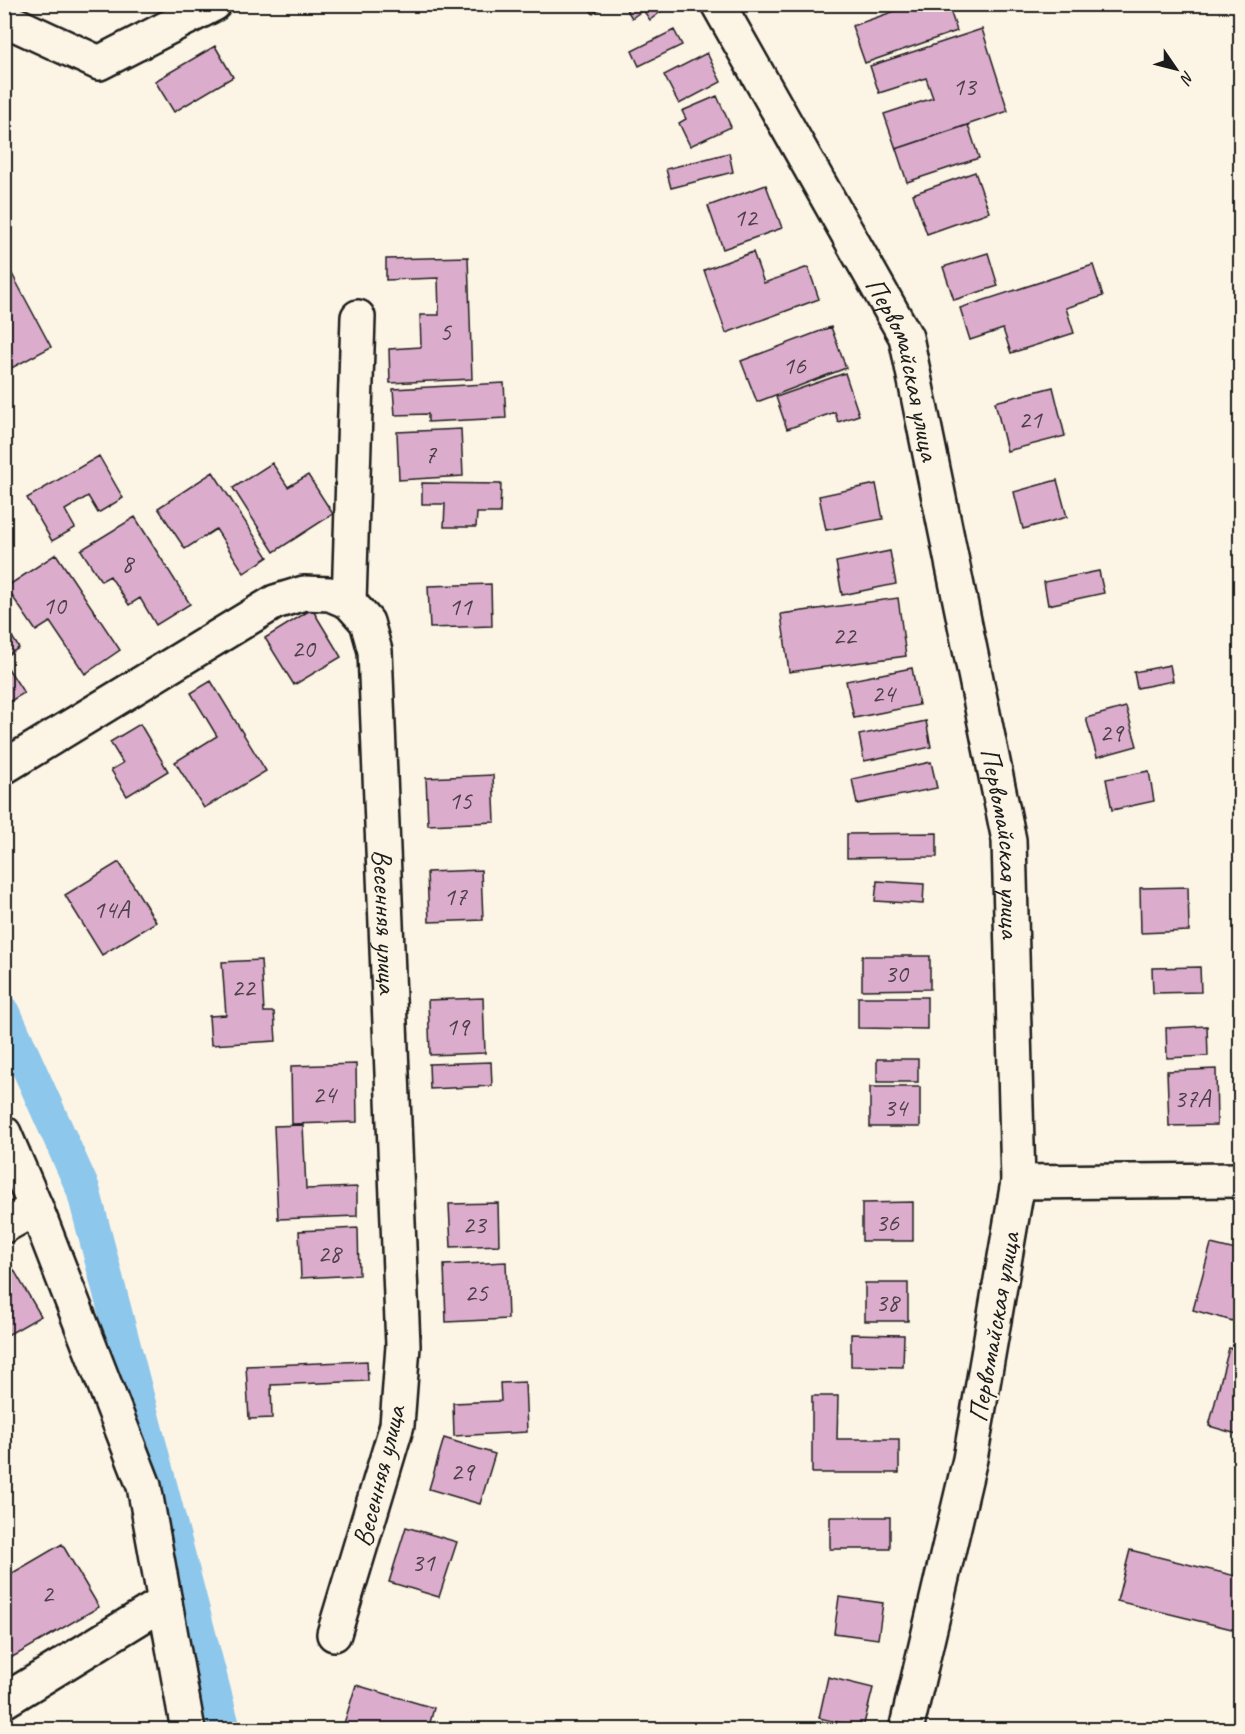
<svg xmlns="http://www.w3.org/2000/svg" width="1245" height="1734" viewBox="0 0 1245 1734" font-family="Caveat,sans-serif">
	<style>
		.lines { fill: none; stroke-linecap: round; stroke-linejoin: round }
		.canal { stroke: #8dc7ec; stroke-width: 34 }
		.building { fill: #dcaccd; stroke: #1c1c1c; stroke-width: 1.5 }
		.minor-casing { stroke: #1c1c1c; stroke-width: 38 }
		.major-casing { stroke: #1c1c1c; stroke-width: 38 }
		.minor { stroke: #fcf5e5; stroke-width: 33 }
		.major { stroke: #fcf5e5; stroke-width: 33 }
		.labels { text-anchor: middle; stroke-width: 5; stroke-linejoin: round; paint-order: stroke }
		.number-label { font-size: 26px; fill: #4c4048 }
		.street-label { font-size: 28px; fill: #1c1c1c; stroke: #fcf5e5 }
	</style>
	<rect width="100%" height="100%" fill="#fcf5e5"/>
	<filter id="ink" filterUnits="userSpaceOnUse"><feTurbulence type="fractalNoise" baseFrequency=".0167" numOctaves="2"/><feDisplacementMap in="SourceGraphic" scale="12" xChannelSelector="R" yChannelSelector="G"/><feConvolveMatrix kernelMatrix="1 2 1 2 8 2 1 2 1" color-interpolation-filters="sRGB"/></filter>
	<g filter="url(#ink)">
		<g class="lines">
			<path class="canal" d="M4 1013 83 1189 224 1730"/>
		</g>
		<path class="building" d="M586 4H605L593 14Z
			M623 4H671L650 20 643 10 632 18Z
			M915 4H948L957 31 865 63 852 26Z
			M982 29 1008 111 896 149 884 114 933 98 926 78 879 93 870 66Z
			M674 30 682 45 639 66 632 51Z
			M215 46 233 77 174 112 155 81Z
			M707 53 721 82 679 104 664 75Z
			M717 96 731 127 690 146 679 123 686 119 682 111Z
			M968 125 979 158 907 182 896 149Z
			M729 153 733 172 671 188 666 169Z
			M975 172 989 212 927 234 913 194Z
			M766 185 782 228 723 249 708 206Z
			M753 252 764 283 808 267 819 299 726 333 704 270Z
			M988 253 998 286 954 300 943 267Z
			M468 257 472 379 390 383 389 349 421 347 420 315H439L438 278 386 280V259Z
			M4 259 51 347 4 372Z
			M1093 265 1103 296 1066 308 1074 333 1011 353 1003 329 970 340 960 308Z
			M831 327 846 368 757 402 741 361Z
			M845 373 859 415 838 422 835 412 787 429 776 397Z
			M504 383 506 418 428 422V414L395 415 393 389Z
			M1053 387 1065 436 1007 451 995 402Z
			M461 429 463 476 399 480 397 432Z
			M99 456 123 498 98 513 88 496 65 510 75 528 52 541 27 498Z
			M272 463 288 487 308 475 333 514 274 552 233 488Z
			M213 472 268 557 244 573 216 529 185 549 158 508Z
			M1057 480 1067 517 1023 529 1014 492Z
			M422 483 501 484 500 513H477L476 527H444L445 504H422Z
			M876 484 883 519 826 530 819 496Z
			M135 517 190 604 156 625 140 598 129 605 110 576 101 581 81 550Z
			M890 551 896 584 842 595 836 562Z
			M56 554 120 650 85 674 50 622 36 631 6 587Z
			M1099 571 1104 593 1048 605 1044 582Z
			M491 584 492 626 430 628 428 586Z
			M898 598 906 656 789 672 781 614Z
			M312 609 341 657 294 685 265 638Z
			M4 624 19 648 4 657Z
			M4 662 24 693 4 705Z
			M1170 665 1173 681 1137 688 1134 672Z
			M912 668 919 705 854 718 846 681Z
			M211 681 266 771 204 808 175 762 217 736 191 693Z
			M1126 707 1137 746 1097 757 1086 718Z
			M926 721 931 747 864 761 859 735Z
			M140 724 168 771 127 796 111 770 123 763 110 742Z
			M931 762 937 788 857 804 852 779Z
			M1149 771 1154 801 1112 810 1106 779Z
			M493 775 495 822 428 825 426 778Z
			M937 833V857L847 858V834Z
			M119 862 156 922 102 955 65 895Z
			M481 870 483 920 429 922 427 872Z
			M877 881 924 884 923 904 875 901Z
			M1188 887 1189 931 1141 933 1140 888Z
			M862 956H930V989L862 990Z
			M261 960 264 1012H274L276 1041 211 1045 209 1016 226 1015 222 962Z
			M1200 967 1201 992 1153 993 1152 968Z
			M858 997H927V1029L858 1028Z
			M483 998 485 1053 430 1055 428 1000Z
			M1207 1026 1208 1056 1167 1058 1166 1028Z
			M877 1059H918V1082H877Z
			M491 1062 492 1086 430 1089 429 1064Z
			M356 1064 357 1122 292 1124 291 1066Z
			M1216 1069 1217 1125 1169 1126 1167 1071Z
			M870 1087H920V1127H870Z
			M303 1125 306 1189 357 1187V1216L278 1219 274 1126Z
			M913 1202V1241H862V1203Z
			M498 1203 499 1245 451 1247 449 1204Z
			M358 1228 359 1275 301 1278 299 1231Z
			M1211 1244 1240 1251V1323L1193 1310Z
			M8 1260 41 1316 4 1337V1262Z
			M506 1262 508 1319 446 1322 444 1265Z
			M865 1283H908V1321H865Z
			M851 1334 904 1335 903 1367 851 1366Z
			M1229 1348 1240 1351V1435L1209 1426Z
			M367 1361 368 1381 271 1385 272 1418 249 1419 246 1366Z
			M525 1382 527 1432 454 1436 453 1403 501 1401 500 1383Z
			M812 1396H838L837 1439H899V1473H812Z
			M444 1438 495 1454 480 1504 429 1489Z
			M830 1517H890V1549H830Z
			M406 1527 457 1542 439 1597 389 1582Z
			M62 1544 99 1607 9 1659 4 1651V1578Z
			M1130 1550 1240 1577V1631L1117 1601Z
			M839 1597 883 1603 878 1639 834 1633Z
			M828 1677 873 1688 863 1728 819 1718Z
			M356 1685 434 1708 428 1730H342Z"/>
		<g class="lines">
			<defs>
				<g id="minor">
					<path d="M4 19 99 63 214 4"/>
					<path d="M349 602 358 317"/>
					<path id="s1" d="M4 767 275 602 304 593 330 594 349 602 367 622 375 651 403 1346 397 1425 334 1634"/>
					<path d="M4 1133 36 1208 144 1486 188 1730"/>
					<path d="M1018 1182 1240 1180"/>
					<path d="M4 1226 36 1208"/>
					<path d="M4 1701 165 1602"/>
				</g>
				<g id="major">
					<path id="s2" d="M718 4 906 337 1009 840 1018 1182 970 1459 906 1730"/>
				</g>
			</defs>
			<use href="#minor" class="minor-casing"/>
			<use href="#major" class="major-casing"/>
			<use href="#minor" class="minor"/>
			<use href="#major" class="major"/>
		</g>
	</g>
	<g class="labels">
		<g class="number-label">
			<text x="964" y="95">13</text>
			<text x="745" y="226">12</text>
			<text x="445" y="340">5</text>
			<text x="794" y="374">16</text>
			<text x="1030" y="428">21</text>
			<text x="430" y="463">7</text>
			<text x="127" y="572">8</text>
			<text x="54" y="614">10</text>
			<text x="460" y="615">11</text>
			<text x="844" y="644">22</text>
			<text x="303" y="657">20</text>
			<text x="883" y="702">24</text>
			<text x="1111" y="741">29</text>
			<text x="460" y="809">15</text>
			<text x="455" y="905">17</text>
			<text x="111" y="918">14А</text>
			<text x="896" y="982">30</text>
			<text x="243" y="996">22</text>
			<text x="457" y="1035">19</text>
			<text x="324" y="1103">24</text>
			<text x="1192" y="1107">37А</text>
			<text x="895" y="1116">34</text>
			<text x="887" y="1231">36</text>
			<text x="474" y="1233">23</text>
			<text x="329" y="1262">28</text>
			<text x="476" y="1301">25</text>
			<text x="887" y="1311">38</text>
			<text x="462" y="1480">29</text>
			<text x="423" y="1571">31</text>
			<text x="47" y="1602">2</text>
		</g>
		<g class="street-label">
			<text dy="10" stroke="none"><textPath href="#s2" startOffset="412">Первомайская улица</textPath></text>
			<text dy="10" stroke="none"><textPath href="#s2" startOffset="898">Первомайская улица</textPath></text>
			<text dy="10" stroke="none"><textPath href="#s1" startOffset="722">Весенняя улица</textPath></text>
			<text transform="translate(993 1327) rotate(-80)" y="10">Первомайская улица</text>
			<text transform="translate(378 1476) rotate(-76)" y="10">Весенняя улица</text>
		</g>
	</g>
	<rect width="1245" height="1734" fill="none" stroke="#fcf5e5" stroke-width="24"/>
	<rect x="12" y="12" width="1221" height="1710" fill="none" stroke="#1c1c1c" stroke-width="2" filter="url(#ink)"/>
	<g transform="translate(1176 69) rotate(125)" stroke="#fcf5e5" stroke-width="4.5" paint-order="stroke">
	<path d="M0-4.5L10 22L0 15L-10 22Z" fill="#1c1c1c"/>
	<text y="-9" font-size="16" font-weight="bold" text-anchor="middle" fill="#1c1c1c">N</text>
	</g>
</svg>
